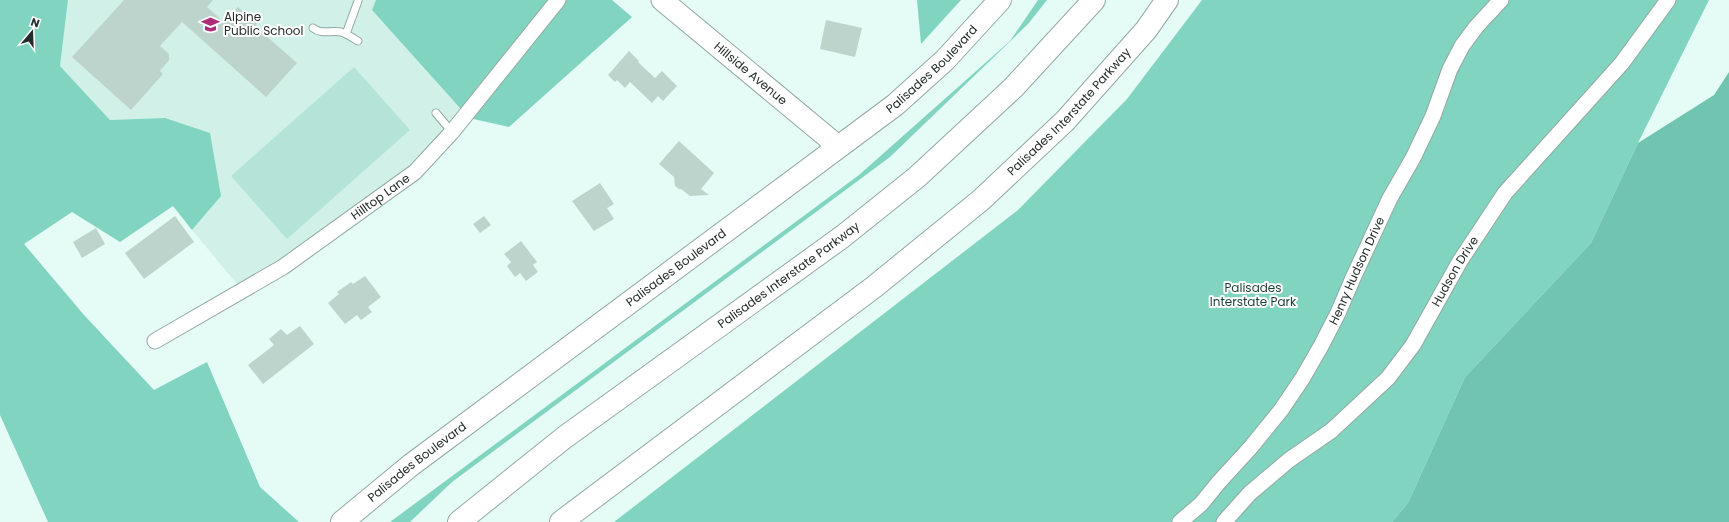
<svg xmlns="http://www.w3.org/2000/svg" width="1729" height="522" viewBox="0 0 1729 522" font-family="Poppins,sans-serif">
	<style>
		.built { fill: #d1f1e8 }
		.green { fill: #b4e4d7 }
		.forest { fill: #81d4c0 }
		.water { fill: #71c4b0 }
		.building { fill: #bdd4cd }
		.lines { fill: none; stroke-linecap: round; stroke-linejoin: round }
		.service-casing { stroke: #93a9a3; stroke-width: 9 }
		.minor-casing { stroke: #93a9a3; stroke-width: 17 }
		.secondary-casing { stroke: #93a9a3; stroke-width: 23 }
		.primary-casing { stroke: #93a9a3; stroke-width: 24 }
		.motorway-casing { stroke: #93a9a3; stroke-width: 24 }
		.service { stroke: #fff; stroke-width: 7 }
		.minor { stroke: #fff; stroke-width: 15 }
		.secondary { stroke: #fff; stroke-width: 21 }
		.primary { stroke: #fff; stroke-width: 22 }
		.motorway { stroke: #fff; stroke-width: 22 }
		.labels { text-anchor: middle; stroke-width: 4; stroke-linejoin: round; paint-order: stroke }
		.poi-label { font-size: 12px; fill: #232c2a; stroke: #fff; text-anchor: start }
		.street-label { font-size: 12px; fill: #232c2a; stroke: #fff }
		.park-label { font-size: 12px; fill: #183f36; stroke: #fff }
	</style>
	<rect width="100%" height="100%" fill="#e4fcf5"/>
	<path class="built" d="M68 0H376L372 10 467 114 435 153 242 290 192 230 221 196 165 118 110 120 60 66Z"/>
	<path class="green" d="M354 67 410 130 287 239 231 176Z"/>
	<path class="forest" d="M0 0H68L60 66 110 120 165 118 210 133 221 196 192 230 173 206 120 242 72 212 24 244 84 315 154 390 207 362 260 487 299 522H48L0 415Z
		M376 0H612L632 17 509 127 469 118 372 10Z
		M917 0H961L921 44Z
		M1038 0H1047L1028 24 890 157 452 482 410 522H390L859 175 1010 41Z
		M1202 0H1709L1638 143 1591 243 1465 377 1408 503 1392 522H614L1018 210 1127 99Z"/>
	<path class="water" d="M1729 72V522H1392L1408 503 1465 377 1591 243 1638 143 1714 95Z"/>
	<path class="building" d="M124 0H213L207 7 224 22 238 7 257 24 255 26 297 63 266 97 182 22 160 46 169 54V60L160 71 163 74 131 110 72 57Z
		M826 20 862 28 855 57 820 49Z
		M629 51 639 61 638 62 655 78 662 71 677 86 663 101 658 96 652 103 630 82 625 88 617 80 615 82 608 75Z
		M679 141 714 173 701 189 709 195 690 196 681 189H679L675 186 674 177 659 164Z
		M600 183 614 204 607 208 614 219 594 231 572 201Z
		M175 216 194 242 144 279 125 253Z
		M484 216 491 225 480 233 473 224Z
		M96 228 105 244 82 258 73 242Z
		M521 241 537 262 533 265 538 272 526 281 520 273 515 277 507 266 511 262 504 254Z
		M365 276 381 297 368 307 372 312 361 320 357 315 345 324 328 303 339 294 337 292 351 282 353 284Z
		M300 326 314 344 263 384 248 365 274 345 269 339 281 329 287 335Z"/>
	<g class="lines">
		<defs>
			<path id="service" d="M313 28C322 35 330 30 341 32 347 34 353 38 358 41
				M346 34 358 1
				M436 113 452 132"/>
			<g id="minor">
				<path id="s1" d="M155 341 283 267 415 172 452 132 558 0"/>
				<path id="s2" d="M1180 522 1201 504 1219 482 1251 447 1281 410 1302 379 1321 346 1338 313 1353 278 1390 198 1413 158 1433 116 1450 69 1462 46 1476 27 1501 0"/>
				<path id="s3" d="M1224 522 1250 493 1289 460 1331 431 1388 378 1413 345 1460 261 1505 193 1622 63 1668 0"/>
			</g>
			<g id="secondary">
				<path id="s4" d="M662 0 839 147"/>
			</g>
			<g id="primary">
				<path id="s5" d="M342 522 411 465 895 105 945 60 1000 0"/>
			</g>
			<g id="motorway">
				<path id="s6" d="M459 522 565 437 842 237 917 177 1013 88 1094 0"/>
				<path id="s7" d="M561 522 874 287 981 200 1065 121 1146 30 1167 0"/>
			</g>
		</defs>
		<use href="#service" class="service-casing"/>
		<use href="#minor" class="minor-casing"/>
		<use href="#secondary" class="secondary-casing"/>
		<use href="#primary" class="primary-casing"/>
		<use href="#motorway" class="motorway-casing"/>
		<use href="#service" class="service"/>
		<use href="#minor" class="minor"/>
		<use href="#secondary" class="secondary"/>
		<use href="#primary" class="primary"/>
		<use href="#motorway" class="motorway"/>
	</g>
	<defs>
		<symbol id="school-bare" viewBox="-9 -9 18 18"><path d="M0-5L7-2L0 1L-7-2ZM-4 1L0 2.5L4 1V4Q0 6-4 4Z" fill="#ae2d79" stroke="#fff" stroke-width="2.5" paint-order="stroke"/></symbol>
	</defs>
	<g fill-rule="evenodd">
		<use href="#school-bare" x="198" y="12" width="25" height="25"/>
	</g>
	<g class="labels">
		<g class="poi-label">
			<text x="224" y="21">Alpine<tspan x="224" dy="14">Public School</tspan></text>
		</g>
		<g class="street-label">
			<text dy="4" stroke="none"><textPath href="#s5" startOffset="744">Palisades Boulevard</textPath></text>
			<text dy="4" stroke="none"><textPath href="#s4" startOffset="115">Hillside Avenue</textPath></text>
			<text dy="4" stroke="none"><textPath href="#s7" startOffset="654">Palisades Interstate Parkway</textPath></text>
			<text dy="4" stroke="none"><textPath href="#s1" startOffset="268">Hilltop Lane</textPath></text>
			<text dy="4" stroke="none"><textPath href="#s5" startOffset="420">Palisades Boulevard</textPath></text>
			<text dy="4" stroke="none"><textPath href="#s2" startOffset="310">Henry Hudson Drive</textPath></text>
			<text dy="4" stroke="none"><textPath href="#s3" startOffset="345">Hudson Drive</textPath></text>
			<text dy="4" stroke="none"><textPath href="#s6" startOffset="412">Palisades Interstate Parkway</textPath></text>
			<text dy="4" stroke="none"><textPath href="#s5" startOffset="96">Palisades Boulevard</textPath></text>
		</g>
		<g class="park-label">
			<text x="1253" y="292">Palisades<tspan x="1253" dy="14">Interstate Park</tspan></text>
		</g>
	</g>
	<g transform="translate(32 32) rotate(19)" stroke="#ffffff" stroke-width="3" paint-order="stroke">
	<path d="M0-3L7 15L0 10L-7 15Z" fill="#232c2a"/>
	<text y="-6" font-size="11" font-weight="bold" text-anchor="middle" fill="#232c2a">N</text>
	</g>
</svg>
